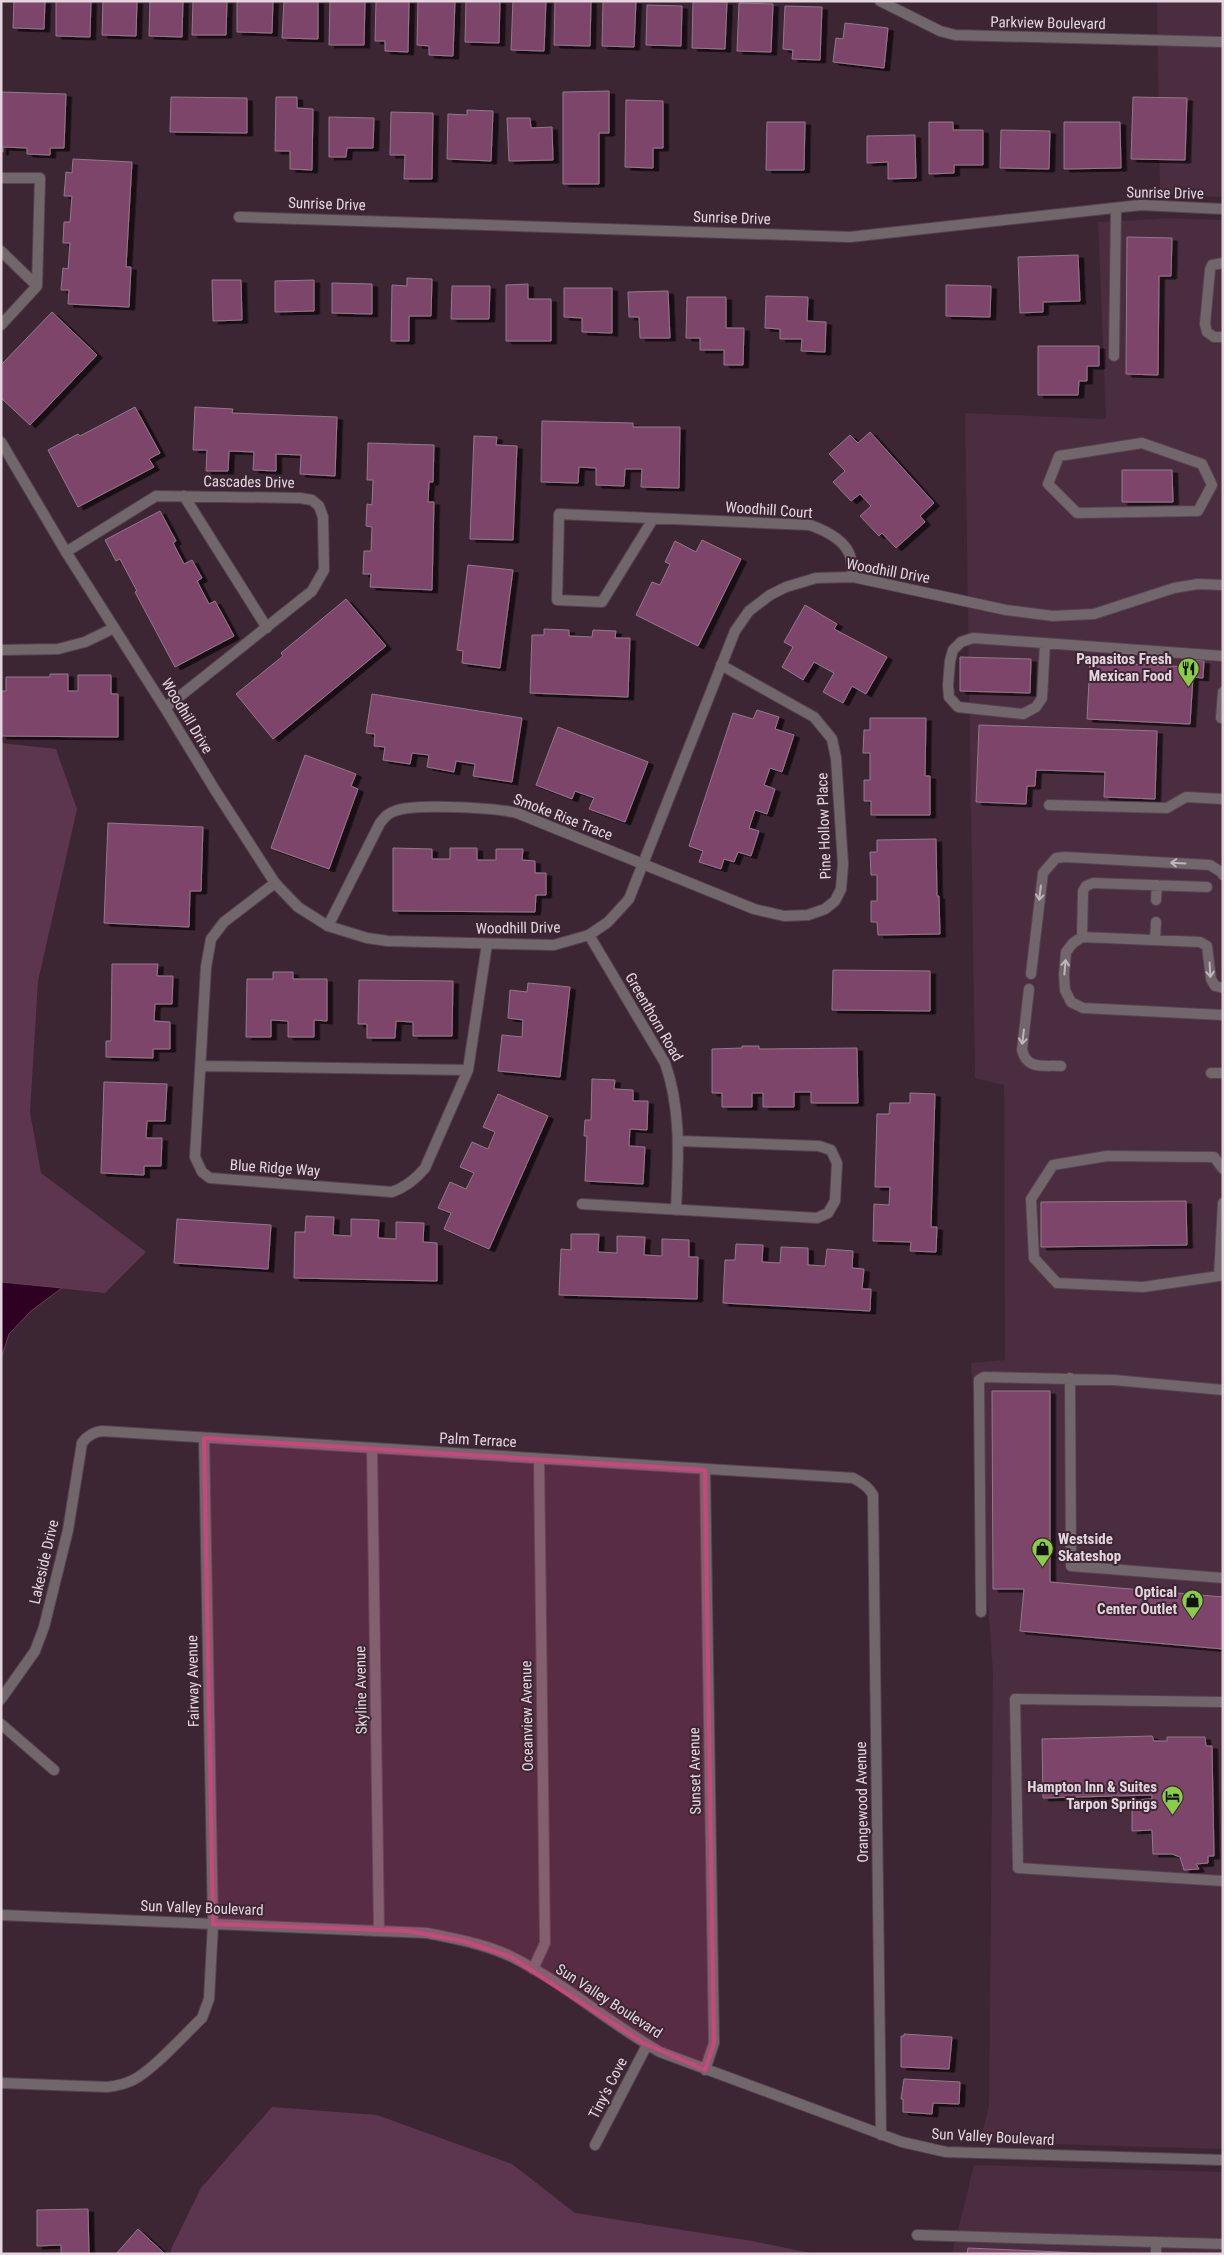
<svg xmlns="http://www.w3.org/2000/svg" width="1224" height="2255" viewBox="0 0 1224 2255" font-family="'Roboto Condensed',sans-serif">
	<style>
		.built { fill: #4a2d3f }
		.green { fill: #5c364e }
		.water { fill: #2e0021; stroke: #65405a }
		.building { fill: #7e456a; stroke: #937888; filter: url(#shadow) }
		.lines { fill: none; stroke-linecap: round; stroke-linejoin: round }
		.service-casing { stroke: #57424f; stroke-width: 12 }
		.minor-casing { stroke: #57424f; stroke-width: 12 }
		.service { stroke: #72666d; stroke-width: 10 }
		.minor { stroke: #72666d; stroke-width: 10 }
		.oneway { stroke: #c2b4bc }
		.marked { fill: #ca477c; fill-opacity: 0.2; stroke: #ca477c; stroke-width: 4; stroke-linejoin: round }
		.labels { text-anchor: middle; stroke-width: 4; stroke-linejoin: round; paint-order: stroke }
		.street-label { font-size: 15px; fill: #e4d5de; stroke: #3c2634 }
		.poi-label { font-size: 15px; font-weight: bold; fill: #e4d5de; stroke: #3c2634; text-anchor: end }
	</style>
	<defs>
		<filter id="shadow"><feDropShadow dx="5.5" dy="3" stdDeviation="0" flood-color="#0009"/></filter>
	</defs>
	<rect width="100%" height="100%" fill="#3c2634"/>
	<path class="built" d="M1157 1H1223V197L1160 194Z
		M1160 218 1223 220V2149L980 2142 989 2106 993 1673 971 1363 1005 1360 1004 1085 975 1078 965 413 1106 419 1098 222 1159 219Z
		M974 2165 1223 2172V2254H952Z"/>
	<path class="green" d="M1 743 56 749 77 809 38 981 30 1112 41 1173 146 1252 105 1293 1 1282Z
		M272 2107 377 2115 512 2164 575 2213 752 2241 815 2254H171V2249L201 2188Z"/>
	<path class="water" d="M1 1282 62 1288 31 1311 9 1334 1 1359Z"/>
	<path class="building" d="M14 1H45L44 29 13 28Z
		M56 1H91L90 37 56 36Z
		M103 1H137L136 36 102 35Z
		M150 1H183L182 37 149 36Z
		M193 1H227L226 35H192Z
		M237 1H273L272 33 237 32Z
		M284 1H318V39L282 38Z
		M330 1H365L364 45H329Z
		M376 1H409L408 52 385 51V41H375Z
		M418 1H455L453 56 429 55V46L417 45Z
		M466 1H500L499 43 465 42Z
		M513 1H546L544 51 511 50Z
		M555 1H591L590 46 554 45Z
		M603 1H636L634 47 602 46Z
		M693 1 727 2 725 49 692 48Z
		M739 3 773 4 771 52 737 51Z
		M647 5 682 6 681 46 646 45Z
		M785 6 822 7 820 60 792 59 793 50 783 49Z
		M845 23 888 28 884 68 833 62 836 38 843 39Z
		M609 91V133H599V184H563V92Z
		M1 92 66 94 64 148H50V155L27 154V148L3 147V152H1Z
		M171 97 247 98V133L170 132Z
		M276 97H297V108L313 109 312 170 290 169V151H275Z
		M1133 97 1187 98 1185 160 1131 159Z
		M626 100 663 101V148H653V168L625 167Z
		M467 110 493 111 491 161 447 159 448 114 467 115Z
		M391 112 433 113 432 179H404L405 155H390Z
		M329 117 374 118 373 148H347L346 157H329Z
		M507 118H530L531 128 552 127 553 160 509 161Z
		M767 122H805L804 170H766Z
		M929 122H953V130H983V165H954V173L929 174Z
		M1064 122H1120L1121 168 1064 169Z
		M1001 130 1050 131 1049 169 1000 168Z
		M915 135 916 178 888 179V162L867 163V136Z
		M73 159 132 162 126 267H131L129 307 68 304 69 290H61L63 268 68 269 70 243H63L64 222H70L72 196H64L66 172 72 173Z
		M1127 237 1172 238 1171 276H1159L1158 375 1126 374Z
		M1078 255 1080 301 1043 302V312L1020 313 1018 257Z
		M407 278 432 279 431 316H409V341H391L392 285 407 286Z
		M212 280H241L242 320 213 321Z
		M314 280V311L275 312V281Z
		M332 283 372 284V314L332 313Z
		M528 284V299H551V341H506V285Z
		M946 285 991 286 990 317 946 316Z
		M452 286H490L489 319H451Z
		M564 288H612V333L582 332V318L564 317Z
		M668 291 670 338H640L639 317H629L628 292Z
		M766 296 808 297 807 321 826 322 825 352 801 351 802 339H780V329L765 328Z
		M687 297H726V328H744L743 365H724V350H700V338H686Z
		M52 312 97 355 30 425 1 398V365Z
		M1038 346H1099V366H1087V381H1079L1078 395H1038Z
		M135 407 160 453 149 459 154 467 78 507 48 450 78 434 80 436Z
		M195 407 233 409 232 413 337 417 335 476 300 474 301 455 276 454V471L253 470 254 452 229 451 228 471H206L207 450H193Z
		M542 421 633 423V427H680L679 488 641 487 642 469H625L624 486 596 485V468L579 467 578 483 541 482Z
		M870 432 934 503 920 516 925 522 896 548 882 533 879 536 860 516 871 506 860 494 851 501 833 482 845 471 829 454 850 435 858 443Z
		M474 436 497 437 496 445 517 446 513 540 470 539Z
		M368 443 434 445 433 482H429L428 502H434L432 590 370 587 371 574H363L364 551H371L372 527 366 526 367 504 372 505 373 480H367Z
		M1122 470H1172L1173 502H1122Z
		M160 511 176 541 173 543 184 564 192 560 202 578 197 581 209 604 215 601 234 636 175 667 135 592 137 591 120 559 116 561 105 540Z
		M702 540 741 559 698 646 636 615 652 582 660 585 670 564 665 562 675 541 696 552Z
		M468 565 513 570 500 668 462 663 463 651 457 650Z
		M346 599 386 646 273 739 236 694 283 656 281 653Z
		M805 605 837 624 834 629 887 657 866 694 852 686 843 703 823 692 834 673 814 662 803 680 782 667 793 647 784 642Z
		M544 629 569 630V636L592 637 593 630 616 631 615 638H630L628 697 530 693 532 635H544Z
		M960 657 1031 659 1030 693 960 691Z
		M1191 660 1204 661 1203 678 1193 677 1190 724 1087 719 1090 662 1191 667Z
		M50 674H68V691H78V675H111V694H118V737L1 736V691H6V677H50Z
		M372 694 522 718 512 782 473 776 475 764 456 761 454 772 427 767 429 755 412 753 410 764 383 760 385 747 374 746 375 734 366 733Z
		M757 710 779 717 775 729 794 735 782 772 770 768 764 785 775 789 767 814 755 810 749 828 759 831 751 856 738 852 734 862 724 859 721 869 699 862 703 851 689 846 733 713 753 719Z
		M870 718H926L925 776H930V815H871V801H864V780H870V753H863L864 730H870Z
		M979 725 1157 731 1155 799 1104 797 1105 772 1036 770 1035 786H1027L1026 804 976 802Z
		M558 727 648 762 625 822 589 809 594 798 575 791 572 799 536 785Z
		M305 755 356 774 351 786 358 789 329 869 271 848Z
		M108 823 203 827 201 891H190L189 927 104 923Z
		M936 839 937 896H939L940 934 878 935 877 922H871V901H877V875H871L870 852H877V840Z
		M393 848 432 849V859H450V848H477V860H496V849H523L522 860 535 861V873H546V895H536L535 912 393 911Z
		M112 964H158L157 976H173L172 1004H155L154 1021 170 1022V1049H153V1058L106 1057V1041H111Z
		M833 970 930 971V1011L832 1010Z
		M273 972H293V979H327V1021L314 1020V1037H288V1021L271 1020V1037H246L247 979H273Z
		M359 980 453 981 452 1036H413V1022L396 1021 395 1038H367V1024H358Z
		M528 983 570 987 560 1077 498 1071 502 1035 522 1037 523 1020 508 1018 510 990 527 992Z
		M742 1046H759V1049L857 1048 858 1103H811V1092H794V1107H763V1093H752V1107H722V1093H712V1049L742 1048Z
		M592 1079 615 1080 614 1089 633 1090V1101H648L647 1130 630 1129 629 1146 645 1147 643 1184 585 1181 587 1136H584L585 1120H591Z
		M104 1082 167 1084 165 1121H147L146 1138H162L161 1166H144V1175L101 1173Z
		M910 1093 935 1094 931 1227H937L936 1252 910 1251 911 1242 873 1241 874 1204 889 1205 890 1187H875L877 1114H889L890 1103H910Z
		M498 1094 548 1116 489 1249 444 1229 451 1213 438 1208 450 1182 466 1189 474 1173 460 1167 472 1142 488 1149 495 1132 483 1127Z
		M1186 1201 1187 1245 1041 1247V1202Z
		M306 1216 334 1217 333 1235 351 1236V1219L379 1220 378 1238 396 1239V1222L424 1223 423 1242 437 1243V1281L294 1278 295 1232H305Z
		M177 1219 271 1225 268 1269 174 1263Z
		M571 1234H599L598 1252 617 1253V1236L645 1237 644 1255 662 1256V1239L689 1240V1257H698L697 1299 559 1295 561 1249 571 1250Z
		M736 1244 763 1245 762 1262 780 1263 781 1247 808 1248V1265L825 1266 827 1249 853 1251 852 1268 864 1269 862 1289H871L870 1311 723 1303 725 1260H735Z
		M992 1391H1050V1582L1223 1597V1649L1020 1631 1024 1589H993Z
		M1152 1736 1154 1741H1167V1737H1205L1206 1746H1212L1214 1856H1208V1863L1196 1864 1199 1869 1184 1870 1180 1857 1172 1854H1153L1152 1830 1132 1831V1800L1152 1799V1795L1043 1798 1042 1739Z
		M904 2034 952 2037 949 2069 901 2067V2036H904Z
		M904 2079 960 2082 959 2104 933 2103 932 2114 903 2112V2099H901Z
		M88 2209 89 2254H61V2245L37 2246V2210Z
		M138 2229 165 2254H116Z
		M968 2248 1105 2254H967Z"/>
	<g class="lines">
		<defs>
			<path id="service" d="M1 178H40L37 286 1 325
				M1 251 37 286
				M1223 263 1212 265 1210 270 1205 324 1207 332 1214 337H1223
				M1114 356 1116 208
				M1142 443 1202 464 1212 485 1198 511 1077 513 1048 484 1059 456Z
				M184 496 267 628
				M653 519 602 602 557 600 559 514 810 525C824 530 842 538 849 553 852 559 852 570 853 577
				M66 552 156 496 300 498 312 500 319 506 323 517 324 570 312 591 165 708
				M1045 644 1042 698 1036 707 1023 714 958 707 949 697 948 685 950 661 953 650 961 642 973 638 1223 656
				M1 650 58 649 85 642 114 628
				M1221 718 1223 692
				M1049 805 1167 808 1186 797 1223 799
				M275 883 224 922 211 939 206 967 195 1157 202 1172 210 1178 392 1192C406 1187 415 1180 425 1168L468 1070 487 944
				M1156 900 1157 885
				M328 926 380 823C385 817 388 813 395 811 415 803 496 808 517 813L754 909 784 916 808 915 825 909 835 901 841 889 843 864 836 758 832 739 814 717 721 665
				M589 935 665 1063C682 1111 678 1160 676 1210
				M1082 937 1083 891 1086 886 1093 883 1207 887
				M1155 940 1156 922
				M1031 974 1043 873 1056 858 1065 857 1210 865 1221 872 1223 875
				M1223 988 1215 986 1211 979 1207 946 1200 942 1082 937 1073 943 1066 952 1064 975 1065 990 1071 1002 1083 1008 1223 1015
				M1029 989 1022 1050C1027 1070 1043 1065 1061 1066
				M201 1066 468 1070
				M1211 1073H1223
				M1223 1169 1214 1157 1107 1156 1053 1165 1031 1199 1034 1258 1057 1283 1143 1287 1219 1276 1223 1203
				M582 1204 817 1218 828 1213 835 1201 837 1163 831 1150 819 1146 679 1141
				M1070 1378 1071 1566 1223 1578
				M981 1612 979 1380 984 1377 1114 1380 1223 1390
				M1223 1702 1015 1699 1018 1868 1223 1881
				M917 2235 1223 2244
				M1156 2254V2242"/>
			<path id="minor" d="M880 1 940 31 955 35 1223 42
				M239 217 850 237 1141 205 1223 209
				M1 442 66 552 165 708 215 790 275 883 298 907 328 926 367 938 388 941 554 945 589 935 608 922 629 899 735 631 749 611 770 595 786 587 816 578 853 577 1006 610 1053 616 1094 614 1174 588 1198 584 1223 585
				M372 1449 379 1930
				M705 1470 714 2043 705 2070
				M1 1699 35 1651 44 1627 68 1530 82 1443C87 1436 93 1432 102 1431L853 1478C861 1482 869 1487 873 1495L881 2135
				M1 1724 54 1770
				M1 1915 427 1933C455 1939 486 1944 512 1957 564 1983 609 2023 660 2052L902 2142 946 2152 1223 2160
				M533 1969 545 1943 539 1459
				M1 2083 107 2087C116 2086 125 2084 133 2080 152 2071 185 2034 202 2018L209 1999 213 1924 204 1438
				M595 2145 647 2045"/>
		</defs>
		<use href="#service" class="service-casing"/>
		<use href="#minor" class="minor-casing"/>
		<use href="#service" class="service"/>
		<use href="#minor" class="minor"/>
	</g>
	<defs><path id="oneway-shaft" d="M-6 0H5M1.5-3L5.5 0L1.5 3" fill="none" stroke-width="1.6" stroke-linecap="round" stroke-linejoin="round" transform="scale(1.25)"/></defs>
	<g class="oneway">
		<use href="#oneway-shaft" transform="translate(1178 863) rotate(-177)"/>
		<use href="#oneway-shaft" transform="translate(1040 893) rotate(97)"/>
		<use href="#oneway-shaft" transform="translate(1065 967) rotate(-85)"/>
		<use href="#oneway-shaft" transform="translate(1210 970) rotate(87)"/>
		<use href="#oneway-shaft" transform="translate(1023 1037) rotate(97)"/>
	</g>
	<path class="marked" d="M204 1438 705 1470 714 2043 705 2070 643 2043 511 1957 463 1941 408 1931 213 1924Z"/>
	<defs>
		<symbol id="restaurant-pin" viewBox="-11 -11 22 30"><path d="M0 17L-7.5 6A9.5 9.5 0 1 1 7.5 6Z" fill="#8ace47" stroke="#3c2634"/><path d="M-5-6h1v4h1v-4h1v4h1v-4h1v5L-1.5 .5V6h-2V.5L-5-1ZM5-6V6H3V1.5H1.5Q1.5-4 5-6Z" fill="#111"/></symbol>
		<symbol id="shop-pin" viewBox="-11 -11 22 30"><path d="M0 17L-7.5 6A9.5 9.5 0 1 1 7.5 6Z" fill="#8ace47" stroke="#3c2634"/><path d="M-5-2.5h2.3a2.7 3.5 0 0 1 5.4 0H5L5.5 6h-11ZM-1.5-2.5h3a1.5 2.3 0 0 0-3 0Z" fill="#111"/></symbol>
		<symbol id="hotel-pin" viewBox="-11 -11 22 30"><path d="M0 17L-7.5 6A9.5 9.5 0 1 1 7.5 6Z" fill="#8ace47" stroke="#3c2634"/><path d="M-6-4.5h1.5V1H6V5H4.5V3h-9V5H-6ZM-4 0a1.8 1.8 0 1 1 3.6 0ZM.5 0V-2.5h3Q6-2.5 6 0Z" fill="#111"/></symbol>
	</defs>
	<g fill-rule="evenodd">
		<use href="#restaurant-pin" x="1176" y="656" width="25" height="34"/>
		<use href="#shop-pin" x="1030" y="1536" width="25" height="34"/>
		<use href="#shop-pin" x="1180" y="1588" width="25" height="34"/>
		<use href="#hotel-pin" x="1160" y="1784" width="25" height="34"/>
	</g>
	<g class="labels">
		<g class="street-label">
			<text transform="translate(1048 23) rotate(1)" y="5">Parkview Boulevard</text>
			<text transform="translate(1165 193) rotate(1)" y="5">Sunrise Drive</text>
			<text transform="translate(327 204) rotate(2)" y="5">Sunrise Drive</text>
			<text transform="translate(732 218) rotate(2)" y="5">Sunrise Drive</text>
			<text transform="translate(249 482) rotate(1)" y="5">Cascades Drive</text>
			<text transform="translate(769 510) rotate(4)" y="5">Woodhill Court</text>
			<text transform="translate(888 571) rotate(10)" y="5">Woodhill Drive</text>
			<text transform="translate(187 716) rotate(59)" y="5">Woodhill Drive</text>
			<text transform="translate(563 817) rotate(21)" y="5">Smoke Rise Trace</text>
			<text transform="translate(824 826) rotate(-92)" y="5">Pine Hollow Place</text>
			<text transform="translate(518 928) rotate(-1)" y="5">Woodhill Drive</text>
			<text transform="translate(654 1017) rotate(60)" y="5">Greenthorn Road</text>
			<text transform="translate(275 1168) rotate(4)" y="5">Blue Ridge Way</text>
			<text transform="translate(478 1440) rotate(3)" y="5">Palm Terrace</text>
			<text transform="translate(44 1562) rotate(-77)" y="5">Lakeside Drive</text>
			<text transform="translate(193 1681) rotate(-91)" y="5">Fairway Avenue</text>
			<text transform="translate(361 1690) rotate(-91)" y="5">Skyline Avenue</text>
			<text transform="translate(527 1716) rotate(-91)" y="5">Oceanview Avenue</text>
			<text transform="translate(695 1771) rotate(-91)" y="5">Sunset Avenue</text>
			<text transform="translate(862 1802) rotate(-91)" y="5">Orangewood Avenue</text>
			<text transform="translate(202 1908) rotate(2)" y="5">Sun Valley Boulevard</text>
			<text transform="translate(609 2001) rotate(33)" y="5">Sun Valley Boulevard</text>
			<text transform="translate(608 2088) rotate(-63)" y="5">Tiny's Cove</text>
			<text transform="translate(993 2137) rotate(3)" y="5">Sun Valley Boulevard</text>
		</g>
		<g class="poi-label">
			<text x="1172" y="664">Papasitos Fresh<tspan x="1172" dy="17">Mexican Food</tspan></text>
			<text x="1058" y="1544" text-anchor="start">Westside<tspan x="1058" dy="17">Skateshop</tspan></text>
			<text x="1177" y="1597">Optical<tspan x="1177" dy="17">Center Outlet</tspan></text>
			<text x="1157" y="1792">Hampton Inn &amp; Suites<tspan x="1157" dy="17">Tarpon Springs</tspan></text>
		</g>
	</g>
	<rect width="1224" height="2255" fill="none" stroke="#e4d5de" stroke-width="5"/>
</svg>
